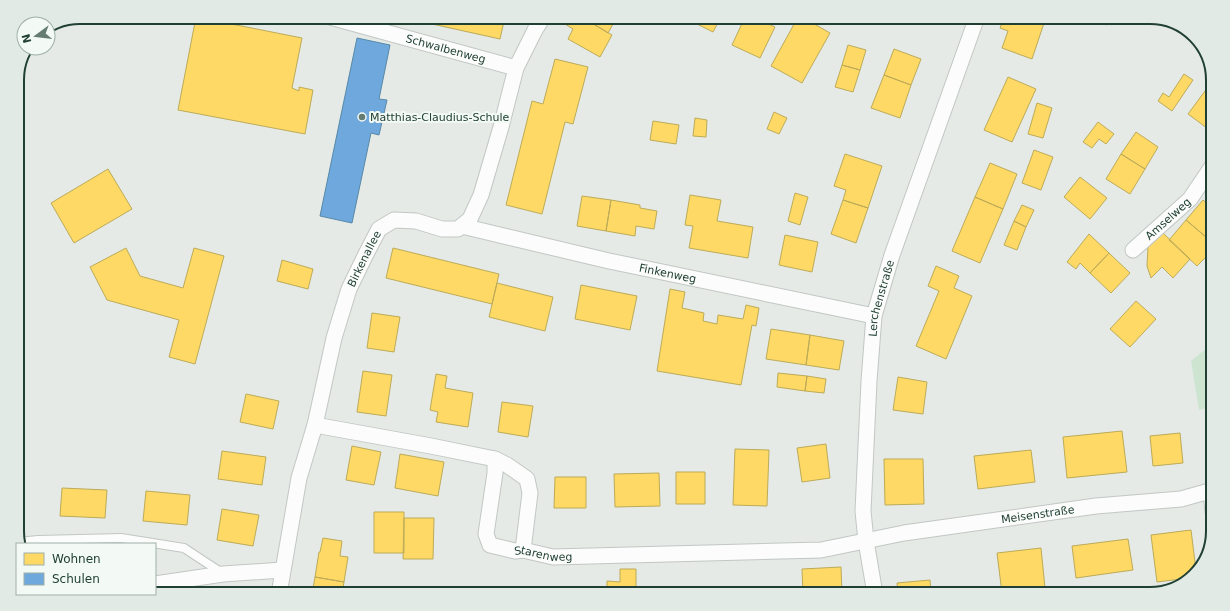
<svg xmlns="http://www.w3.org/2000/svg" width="1230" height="611" viewBox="0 0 1230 611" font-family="'DejaVu Sans',sans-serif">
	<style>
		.green { fill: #cde4d1 }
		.homes { fill: #ffd966; stroke: #bcab57 }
		.schools { fill: #6fa8dc; stroke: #5789a9 }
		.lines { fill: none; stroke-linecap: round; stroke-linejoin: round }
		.service-casing { stroke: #c2c7c4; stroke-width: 10 }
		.minor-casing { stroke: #c2c7c4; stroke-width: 17 }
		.service { stroke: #fbfcfb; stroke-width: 8 }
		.minor { stroke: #fbfcfb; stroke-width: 15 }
		.poi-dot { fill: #657c72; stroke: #f3f9f5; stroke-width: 1.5 }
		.labels { text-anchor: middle; stroke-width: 4; stroke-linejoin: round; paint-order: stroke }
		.street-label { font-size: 11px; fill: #204033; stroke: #f3f9f5 }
		.poi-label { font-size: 11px; fill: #204033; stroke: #f3f9f5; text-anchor: start }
		.rim { fill: none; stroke: #204033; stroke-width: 2 }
	</style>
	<rect width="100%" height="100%" fill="#e5eae7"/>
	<path class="green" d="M1213 343V407L1199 410 1191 361Z"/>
	<path class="homes" d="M196 17 302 38 292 88 299 91V87L313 90 305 134 178 110Z
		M415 17H505L500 39 414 20Z
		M569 17H582L612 35 600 57 568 39 573 29 565 24Z
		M582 17H617L608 33Z
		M693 17H721L713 32 691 21Z
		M745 17H754L775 27 760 58 732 45Z
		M798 17H802L830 33 802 83 771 66Z
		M1004 17H1046L1032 59 1002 48 1008 31 1000 28Z
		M1096 17H1110L1107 25 1095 20Z
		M848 45 866 50 860 70 842 65Z
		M894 49 921 59 911 85 884 75Z
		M555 59 588 67 573 124 565 122 542 214 506 205 532 101 543 104Z
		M842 65 860 70 853 92 835 87Z
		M1184 74 1193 80 1172 111 1158 101 1163 93 1169 97Z
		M884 75 911 85 900 118 871 108Z
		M1008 77 1036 89 1012 142 984 130Z
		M1213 80V97L1205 91Z
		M1205 91 1213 97V129L1211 131 1188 114Z
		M1037 103 1052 108 1043 138 1028 134Z
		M774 112 787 118 779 134 767 129Z
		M695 118 707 120 706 137 693 136Z
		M653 121 679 125 676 144 650 140Z
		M1098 122 1114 134 1106 144 1099 139 1092 148 1083 142Z
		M1136 132 1158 147 1145 169 1121 154Z
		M1034 150 1053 157 1041 190 1022 183Z
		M845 154 882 166 868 208 843 200 846 190 834 186Z
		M1121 154 1145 169 1130 194 1106 179Z
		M990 163 1017 174 1003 209 975 197Z
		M108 169 132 209 74 243 51 203Z
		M1080 177 1107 198 1090 219 1064 197Z
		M795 193 808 197 800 225 788 221Z
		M690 195 721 200 717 221 753 227 748 258 689 248 693 226 685 225Z
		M582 196 611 200 606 231 577 226Z
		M975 197 1003 209 980 263 952 251Z
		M611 200 640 205V208L657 211 654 229 636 226 635 236 606 231Z
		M843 200 868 208 856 243 831 234Z
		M1203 200 1213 209V243L1186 220Z
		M1022 205 1034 210 1026 227 1014 221Z
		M1186 220 1213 243V263L1211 264 1205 258 1197 266 1169 240Z
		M1014 221 1026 227 1017 250 1004 245Z
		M1162 232 1190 259 1173 278 1162 267 1151 278 1147 266 1148 247Z
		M1089 234 1109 253 1090 273 1080 263 1076 269 1067 262Z
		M785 235 818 242 812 272 779 265Z
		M126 248 140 276 183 288 194 248 224 256 195 364 169 357 179 320 107 300 90 267Z
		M393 248 499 274 492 304 386 278Z
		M1109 253 1130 273 1111 293 1090 273Z
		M282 260 313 269 308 289 277 281Z
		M936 266 959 276 954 288 972 296 946 359 916 346 939 291 928 286Z
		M497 283 553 297 545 331 489 317Z
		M581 285 637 296 630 330 575 319Z
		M670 289 685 292 682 308 704 313 703 321 717 324 718 315 743 319 746 305 759 308 756 326 752 325 741 385 657 371Z
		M1136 301 1156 319 1130 347 1110 329Z
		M372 313 400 317 394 352 367 348Z
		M771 329 810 335 806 365 766 359Z
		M810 335 844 341 839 370 806 365Z
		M363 371 392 375 386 416 357 412Z
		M778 373 807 376 805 391 777 387Z
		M436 374 447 376 445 388 473 393 468 427 436 422 438 412 430 410Z
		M807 376 826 379 824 393 805 391Z
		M898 377 927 382 923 414 893 410Z
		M246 394 279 401 273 429 240 422Z
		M502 402 533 406 528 437 498 432Z
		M1122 431 1127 472 1067 478 1063 437Z
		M1208 432H1213V459Z
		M1180 433 1183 463 1153 466 1150 436Z
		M826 444 830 478 802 482 797 448Z
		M352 446 381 452 374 485 346 480Z
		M735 449 769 450 767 506 733 505Z
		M1031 450 1035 482 978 489 974 456Z
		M222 451 266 457 262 485 218 479Z
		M400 454 444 462 438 496 395 488Z
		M884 459H923L924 504 885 505Z
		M676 472H705V504H676Z
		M659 473 660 506 615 507 614 474Z
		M555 477H586V508H554Z
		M17 486H20L22 516H17Z
		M62 488 107 490 105 518 60 516Z
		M146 491 190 495 187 525 143 521Z
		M222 509 259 515 253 546 217 540Z
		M374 512H404V553H374Z
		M404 518H434L433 559H403Z
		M1191 530 1196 570 1189 578 1157 582 1151 535Z
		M323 538 342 541 340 556 348 557 344 582 315 577 319 552H320Z
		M1128 539 1133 570 1076 578 1072 546Z
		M1041 548 1045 588 1002 593 997 553Z
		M841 567 842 594H803L802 569Z
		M620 569H636V589H633V594H607V581L620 582Z
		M315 577 344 582 342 594H312Z
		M930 580 931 594H898L897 583Z
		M456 589V594H435V590Z"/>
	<path class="schools" d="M357 38 390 45 379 99 387 100 379 135 371 133 352 223 320 216Z"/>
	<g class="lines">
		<defs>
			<path id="service" d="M19 542 38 540 121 538 184 548 222 573"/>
			<g id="minor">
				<path id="s1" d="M330 17 516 68"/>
				<path id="s2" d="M462 226 609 261 874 316"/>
				<path id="s3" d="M1133 250 1190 199 1213 165"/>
				<path id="s4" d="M315 425 431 446 495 459V473L486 534 490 545 515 551 523 550 553 557 821 550 904 533 1096 506 1181 499 1213 490"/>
				<path d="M495 459 507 465 527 479 530 493 523 550"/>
				<path d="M1211 491 1213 512"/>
				<path d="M155 584 223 574 282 570"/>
				<path id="s5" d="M279 594 299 478 315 425 334 338 349 289 366 254 379 229 394 220 416 221 442 229H458L470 219 481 195 501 127 516 68 535 30 543 17"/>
				<path id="s6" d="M875 594 866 541 863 511 869 381 874 316 892 255 977 17"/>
			</g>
		</defs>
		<use href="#service" class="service-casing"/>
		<use href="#minor" class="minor-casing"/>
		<use href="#service" class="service"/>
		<use href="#minor" class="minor"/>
	</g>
	<circle class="poi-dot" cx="362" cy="117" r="4"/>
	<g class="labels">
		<g class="street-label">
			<text dy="4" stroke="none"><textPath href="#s1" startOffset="120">Schwalbenweg</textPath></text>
			<text dy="4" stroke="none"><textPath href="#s3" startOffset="47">Amselweg</textPath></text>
			<text dy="4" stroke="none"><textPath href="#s5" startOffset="347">Birkenallee</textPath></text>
			<text dy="4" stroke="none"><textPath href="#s2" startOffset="211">Finkenweg</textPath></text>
			<text dy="4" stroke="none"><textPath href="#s6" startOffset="298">Lerchenstraße</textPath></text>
			<text dy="4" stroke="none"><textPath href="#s4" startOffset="823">Meisenstraße</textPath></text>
			<text dy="4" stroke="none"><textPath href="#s4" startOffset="325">Starenweg</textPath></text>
		</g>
		<g class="poi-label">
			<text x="370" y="121">Matthias-Claudius-Schule</text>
		</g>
	</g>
	<path d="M0 0H1230V611H0ZM80 24H1150A56 56 0 0 1 1206 80V531A56 56 0 0 1 1150 587H80A56 56 0 0 1 24 531V80A56 56 0 0 1 80 24Z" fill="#e2eae5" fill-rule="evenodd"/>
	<path class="rim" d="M80 24H1150A56 56 0 0 1 1206 80V531A56 56 0 0 1 1150 587H80A56 56 0 0 1 24 531V80A56 56 0 0 1 80 24Z"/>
	<rect x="16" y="543" width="140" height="52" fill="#f3f9f5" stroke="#9fafa7"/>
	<rect x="24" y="553" width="20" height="12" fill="#ffd966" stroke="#9fafa7"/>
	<text x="52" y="563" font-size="12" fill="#204033">Wohnen</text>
	<rect x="24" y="573" width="20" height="12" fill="#6fa8dc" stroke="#9fafa7"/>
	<text x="52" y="583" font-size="12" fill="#204033">Schulen</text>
	<g transform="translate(36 36) rotate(255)"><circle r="19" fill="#f3f9f5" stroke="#9fafa7"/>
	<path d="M0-3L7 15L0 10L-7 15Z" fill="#657c72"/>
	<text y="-6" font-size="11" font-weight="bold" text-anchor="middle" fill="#204033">N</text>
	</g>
</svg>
